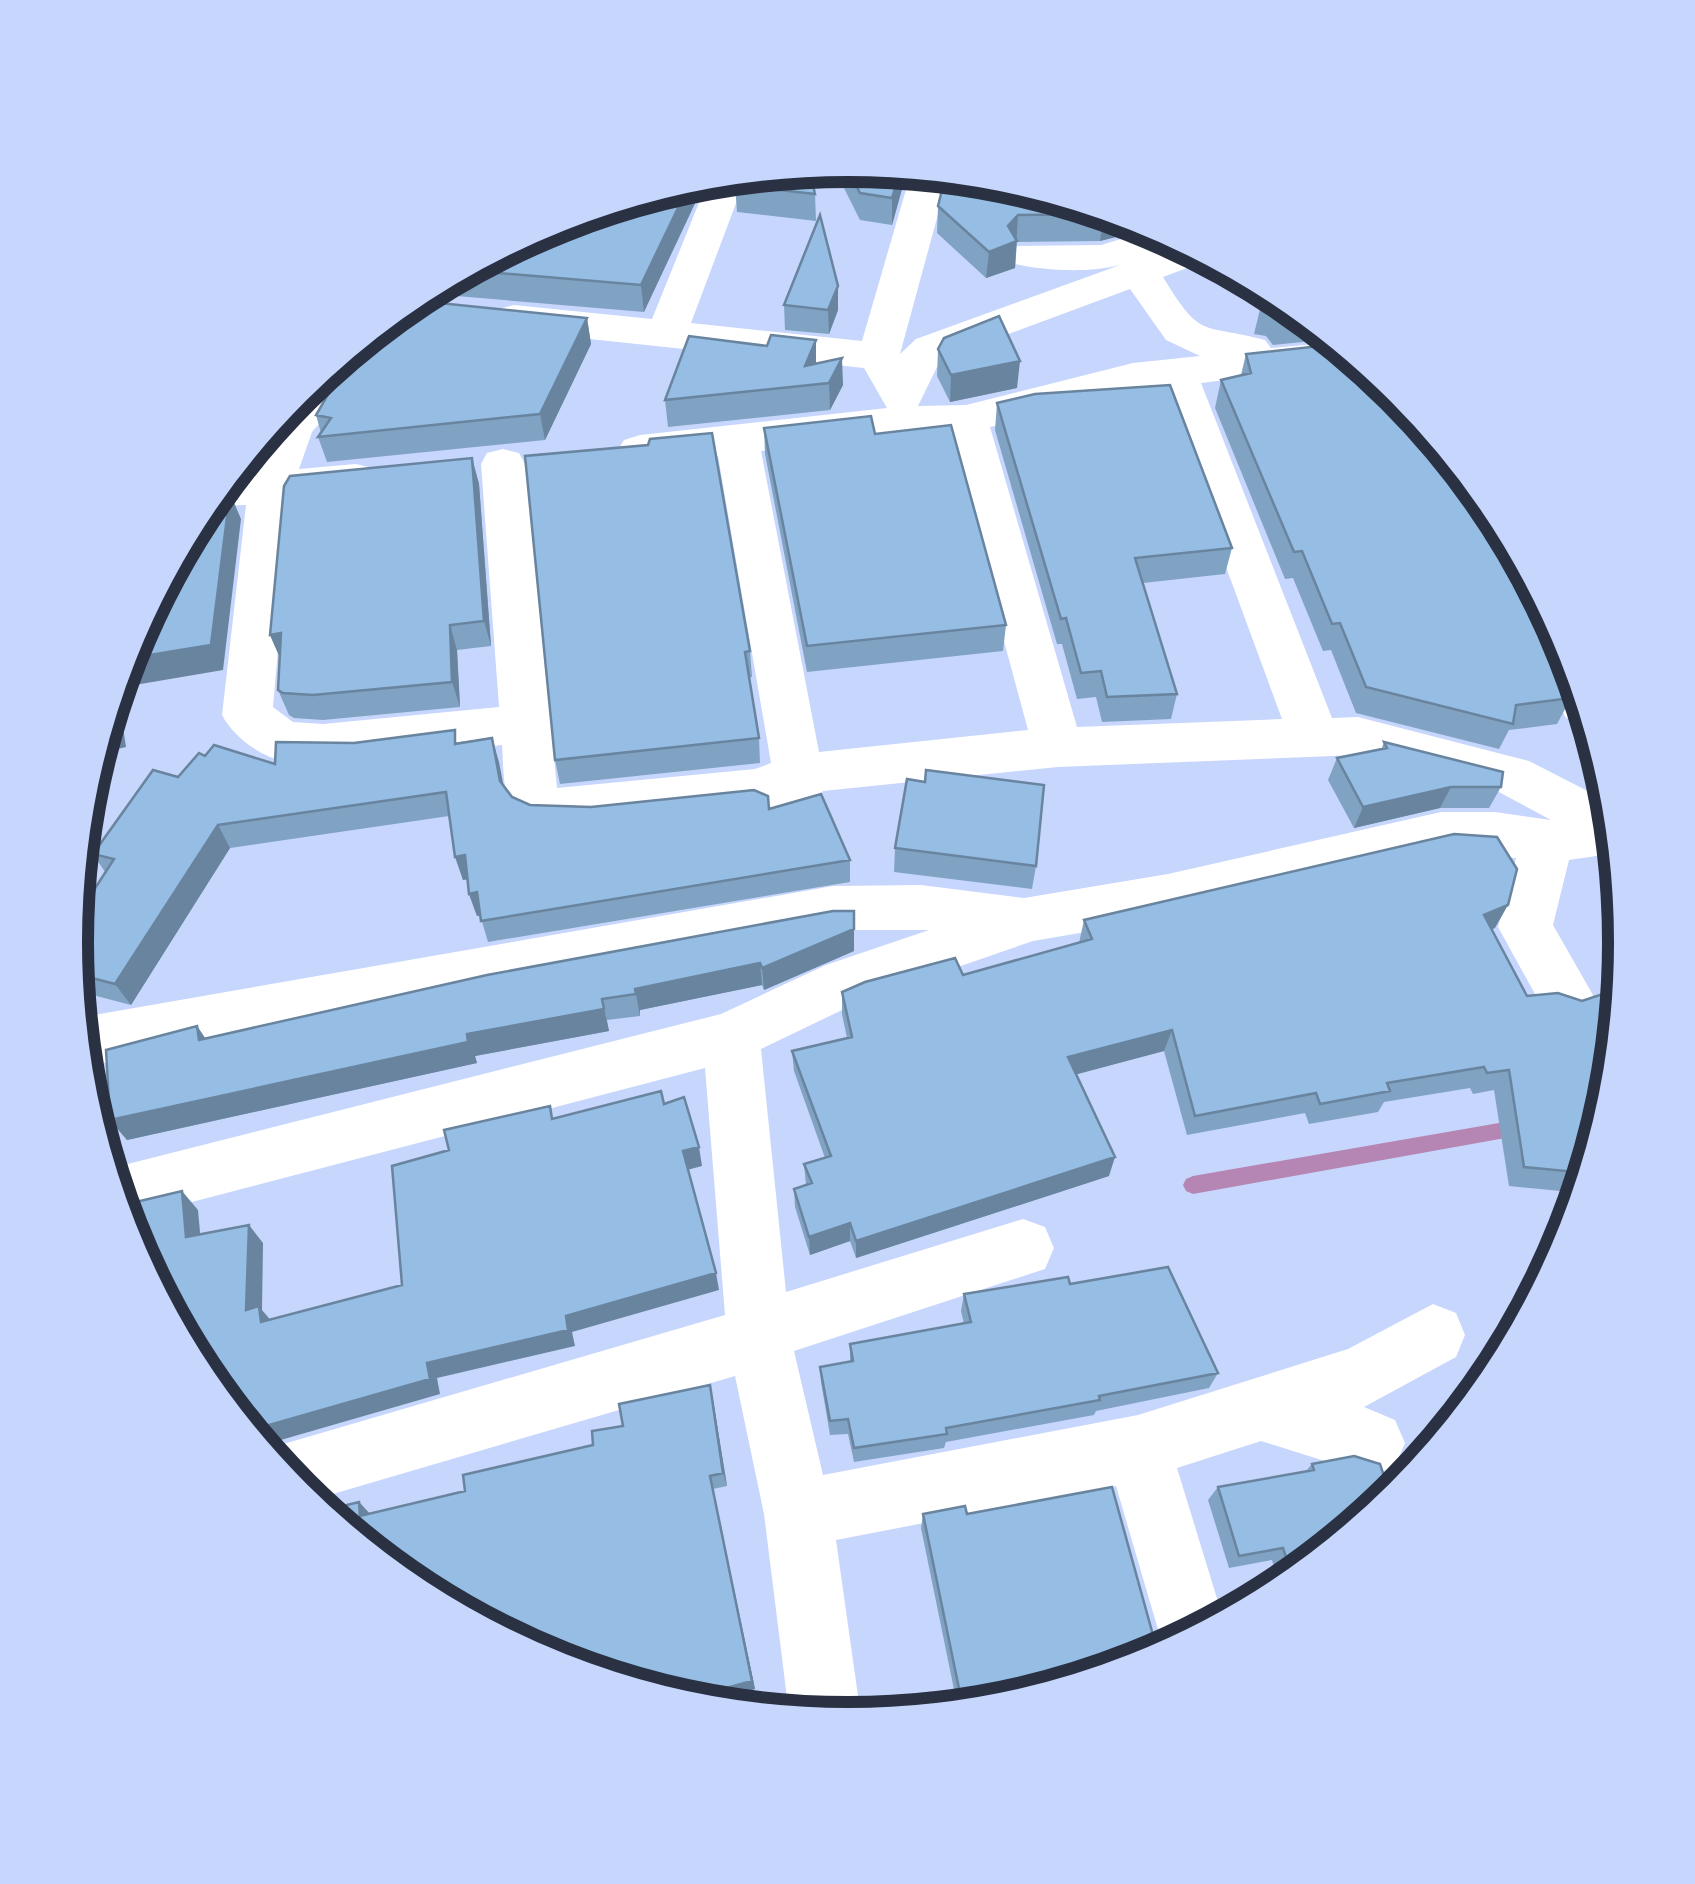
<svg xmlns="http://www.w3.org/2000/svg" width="1695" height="1884" viewBox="0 0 1695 1884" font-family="Karla,sans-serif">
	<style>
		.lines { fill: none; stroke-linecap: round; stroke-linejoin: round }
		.stream { fill: #b585b3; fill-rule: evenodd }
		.minor { fill: #fff; fill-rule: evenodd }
		.wall { fill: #81a3c3 }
		.shaded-wall { fill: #69849f }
		.building { fill: #96bde3; stroke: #69849f; stroke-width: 2.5 }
		.rim { fill: none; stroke: #2a3143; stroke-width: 12 }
	</style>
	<rect width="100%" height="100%" fill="#c7d6fc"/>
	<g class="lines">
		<path class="stream" d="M1522 1119 1529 1121 1531 1127 1529 1133 1522 1135 1193 1194 1186 1191 1183 1185 1186 1179 1193 1176Z"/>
		<path class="minor" d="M848 165 949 174 900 354 916 339 1120 265C1089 273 1046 271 1015 264L1009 255 1015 246 1101 245 1141 233 1155 237 1161 245 1156 252 1181 243 1211 259 1163 277C1202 341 1201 323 1265 340L1271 348 1316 344 1331 347 1337 357 1331 367 1201 383 1332 718 1358 717 1529 761 1611 803 1616 853 1569 860 1553 925 1593 995 1585 1012 1565 1019 1545 1012 1498 927 1516 858 1441 854 1168 918 1033 941 865 999 761 1049 786 1292 1023 1219 1045 1227 1054 1248 1045 1269 794 1351 823 1475 1138 1415 1348 1349 1433 1304 1456 1313 1465 1335 1456 1357 1364 1407 1395 1420 1405 1443 1395 1466 1372 1476 1261 1441 1177 1468 1223 1618 1164 1650 1116 1486 836 1540 861 1717 789 1714 764 1514 735 1376 309 1501 263 1450 725 1315 705 1068 123 1220 108 1169 721 1014 826 965 929 930H833L82 1067 77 1018 833 886 921 885 1024 898 1168 874 1441 812H1495L1551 820 1497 791 1358 755 1058 767 823 791 816 804 778 820 757 809C715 814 547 841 521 818 501 800 504 770 502 745 436 752 348 772 283 761 259 756 233 736 222 715L246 505 205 506 229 476 253 474 270 427 288 405 402 307 411 317 312 432 299 469 356 464 372 468 378 479 372 490 291 501 273 707 293 722 323 724 499 707 481 464 487 453 503 449 519 453 525 464 557 788 755 769 771 763 718 456 640 465 624 460 618 450 624 440 640 435 887 408 864 368 514 331 499 327 493 318 499 309 514 305 652 319 709 178 747 174 691 323 862 341 907 186 829 177 812 168ZM1130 289 1166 340 1200 356 1133 363 966 405 918 406 939 363 946 357ZM1160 388 1282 719 1077 727 990 427ZM913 434H948L1028 730 819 752 761 451Z
			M1444 450C1514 534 1558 617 1589 722L1566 718 1559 705 1432 462Z"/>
	</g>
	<path class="wall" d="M848 164 903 170 902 189 892 225 860 220 841 182V165Z
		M696 179 644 312 421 293 550 223Z
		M735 185 815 194 816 221 737 212Z
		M938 206 1119 216 1116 237 1100 241 1017 242 1015 268 986 278 937 233Z
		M1246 278 1280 296 1332 339 1273 345 1266 336 1254 334 1261 305 1265 306Z
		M784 305 838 310 829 334 785 330Z
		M587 318 591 344 545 440 327 462 318 437 321 433 316 415Z
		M816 340V364L843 385 830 410 668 427 665 400 767 346Z
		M938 349 1017 388 950 402 937 376Z
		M1246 354 1571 698 1557 724 1509 730 1499 749 1356 713 1331 650 1323 651 1293 578 1285 579 1215 408 1221 380 1241 375Z
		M997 403 1232 548 1225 574 1143 583 1177 694 1171 719 1102 722 1096 697 1077 699 1062 644H1057L995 430Z
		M764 428 875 434 1006 625 1003 651 807 672 765 454Z
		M525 456 750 651 752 677H749L759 738 760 763 560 784 555 760Z
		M472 458 479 484 491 646 457 650 460 707 323 720 294 718 289 715 278 690 280 658 270 635Z
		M492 738 503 786 512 797 530 805 591 807 769 809 850 860V882L488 942 480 915 477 916 469 894 468 879 463 880 449 816 230 848 131 1005 85 993 74 978 70 941 105 872 93 854 178 777 205 756 275 764Z
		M1384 742 1501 787 1489 808H1440L1354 828 1328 780 1337 758 1381 750Z
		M895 848 1036 866 1032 889 894 872Z
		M1084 920 1495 928 1491 929 1527 996 1610 1094 1582 1184H1578L1571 1192 1509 1186 1494 1090 1473 1094 1470 1088 1384 1102 1378 1112 1309 1124 1305 1113 1187 1135 1164 1051 1076 1074 1109 1176 856 1258 850 1241 810 1255 795 1207 794 1189 806 1185 804 1164 825 1158 794 1071 792 1051 847 1038 842 1014V992L963 975 1079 943Z
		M854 951 764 990 762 985 640 1010V1016L607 1020 609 1031 475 1056 477 1063 127 1140 110 1120 197 1026 205 1038Z
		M1070 1284 1218 1373 1209 1388 1096 1411 1094 1415 946 1442 944 1448 854 1462 848 1434 830 1435 821 1382 820 1367 850 1362V1344L964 1324 961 1311 964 1294Z
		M713 1400 727 1486 713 1489 755 1689 699 1705 695 1704 415 1588 359 1502 370 1514 465 1491 593 1445 623 1426Z
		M1312 1464 1391 1497 1280 1588 1272 1560 1229 1568 1208 1500 1218 1487 1306 1471Z
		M923 1514H967L1158 1653 999 1705 958 1709 921 1528Z"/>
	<path class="shaded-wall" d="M901 170H903L902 189 892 225V198Z
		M707 178 644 312 641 285 691 181Z
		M1109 213 1119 216 1116 237 1100 241 1104 214Z
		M1018 215 1015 268 986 278 989 252Z
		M838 286V310L829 334 828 310Z
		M587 318 591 344 545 440 540 414Z
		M816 340V367L805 366Z
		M842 358 843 385 830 410 829 383Z
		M1020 361 1017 388 950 402 951 375Z
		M472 458 479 484 491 646 484 621Z
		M230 493 241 519 223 670 117 688 126 747 96 754 125 659Z
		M450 625 457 650 460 707 452 682Z
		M281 633V660L270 635Z
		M492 738 499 762 507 804 500 781Z
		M1451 787 1440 808 1354 828 1363 807Z
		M218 825 230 848 131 1005 115 984Z
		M465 855 473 878 463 880 455 857Z
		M477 892 485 915 477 916 469 894Z
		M1508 905 1495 928 1471 938 1484 915Z
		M854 929V951L764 990 762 968Z
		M760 963 762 985 640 1010V1016L635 989Z
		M602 999 609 1031 475 1056 477 1063 127 1140 110 1120 467 1034Z
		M197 1026 211 1047 199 1040Z
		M1172 1030 1164 1051 1063 1078 1068 1057Z
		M699 1147 702 1166 687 1170 683 1151Z
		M1115 1157 1109 1176 856 1258V1241Z
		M182 1191 198 1210 202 1254 186 1237Z
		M850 1223V1241L810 1255 809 1237Z
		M249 1225 263 1243 262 1310 273 1323 275 1339 246 1310Z
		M716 1273 719 1290 572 1332 575 1346 437 1378 440 1394 260 1446 248 1431 427 1363 566 1316Z
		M710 1385 713 1400 727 1486 723 1473Z
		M710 1476 755 1689 699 1705 682 1700Z
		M359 1502 371 1515 360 1516Z"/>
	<path class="building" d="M846 165 901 170 892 198 860 193Z
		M809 168 815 194 735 185 739 175Z
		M946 174 1000 180 1109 213 1104 214 1018 215 1008 226 1017 241 989 252 938 206Z
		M691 181 641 285 463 270 550 223Z
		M820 215 838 286 828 310 784 305Z
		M410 300 587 318 540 414 318 437 331 418 316 415 345 365 382 323Z
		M1261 305 1292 306 1303 315 1280 317 1273 308Z
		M999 316 1020 361 951 375 938 349 944 338Z
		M771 335 816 340 805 366 842 358 829 383 665 400 689 336 767 346Z
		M1338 344 1398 393 1449 455 1571 698 1516 705 1513 724 1366 687 1340 623 1332 624 1302 551 1294 552 1221 380 1251 373 1246 354Z
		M1170 385 1232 548 1135 558 1177 694 1107 697 1101 671 1081 673 1066 618 1061 619 997 403 1035 394Z
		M871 416 875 434 951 425 1006 625 807 646 764 428Z
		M712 433 750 651 745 652 759 738 555 760 525 456 648 445 650 439Z
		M472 458 484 621 450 625 452 682 313 695 283 693 278 690 281 633 270 635 284 486 290 476Z
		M230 493 211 645 125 659 129 644 201 510 214 495Z
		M110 709 112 722 105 724Z
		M455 730V744L492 738 500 781 512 797 530 805 591 807 754 790 768 796 769 809 821 794 850 860 481 921 477 892 469 894 465 855 455 857 446 792 218 825 115 984 73 973 72 966 79 957 71 955 70 941 72 924 114 859 93 854 153 770 178 777 199 753 205 756 214 745 275 764 276 742 354 743Z
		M1384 742 1503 772 1501 787H1451L1363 807 1337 758 1387 748Z
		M926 770 1044 785 1036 866 895 848 907 779 925 782Z
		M1454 834 1497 837 1517 869 1508 905 1484 915 1527 996 1558 993 1582 1001 1603 994 1607 987 1621 985 1610 1094 1588 1165H1587L1586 1173 1524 1167 1509 1070 1487 1073 1484 1067 1387 1083 1390 1091 1320 1104 1316 1093 1195 1116 1172 1030 1068 1057 1115 1157 856 1241 850 1223 809 1237 794 1189 812 1183 804 1164 831 1156 792 1051 852 1037 842 992 865 982 955 958 963 975 1092 939 1084 920Z
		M833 911H854V929L762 968 760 963 635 989 636 994 602 999 604 1009 467 1034 468 1042 110 1120 106 1050 197 1026 199 1040 487 975Z
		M661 1091 664 1104 684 1097 699 1147 683 1151 716 1273 566 1316 568 1330 427 1363 430 1379 248 1431 201 1373 129 1239 119 1206 182 1191 186 1237 249 1225 246 1310 259 1306 261 1322 402 1285 392 1166 449 1150 444 1130 550 1106 552 1119Z
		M1168 1267 1218 1373 1099 1396 1100 1400 946 1428 947 1434 854 1448 848 1419 830 1421 820 1367 853 1361 850 1344 971 1322 964 1294 1068 1277 1070 1284Z
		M710 1385 723 1473 710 1476 752 1681 682 1700 549 1660 415 1588 322 1511 359 1502 360 1516 465 1491 463 1475 593 1445 592 1431 623 1426 619 1404Z
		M1354 1456 1380 1464 1391 1497 1293 1578 1283 1548 1239 1556 1218 1487 1314 1470 1312 1464Z
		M1112 1487 1158 1653H1159L1144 1661 999 1705 963 1708 923 1514 965 1506 967 1514Z"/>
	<path d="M0 0H1695V1884H0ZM88 942a760 760 0 1 1 1520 0a760 760 0 1 1-1520 0Z" fill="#c7d6fc" fill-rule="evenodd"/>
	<path class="rim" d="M88 942a760 760 0 1 1 1520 0a760 760 0 1 1-1520 0Z"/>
</svg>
